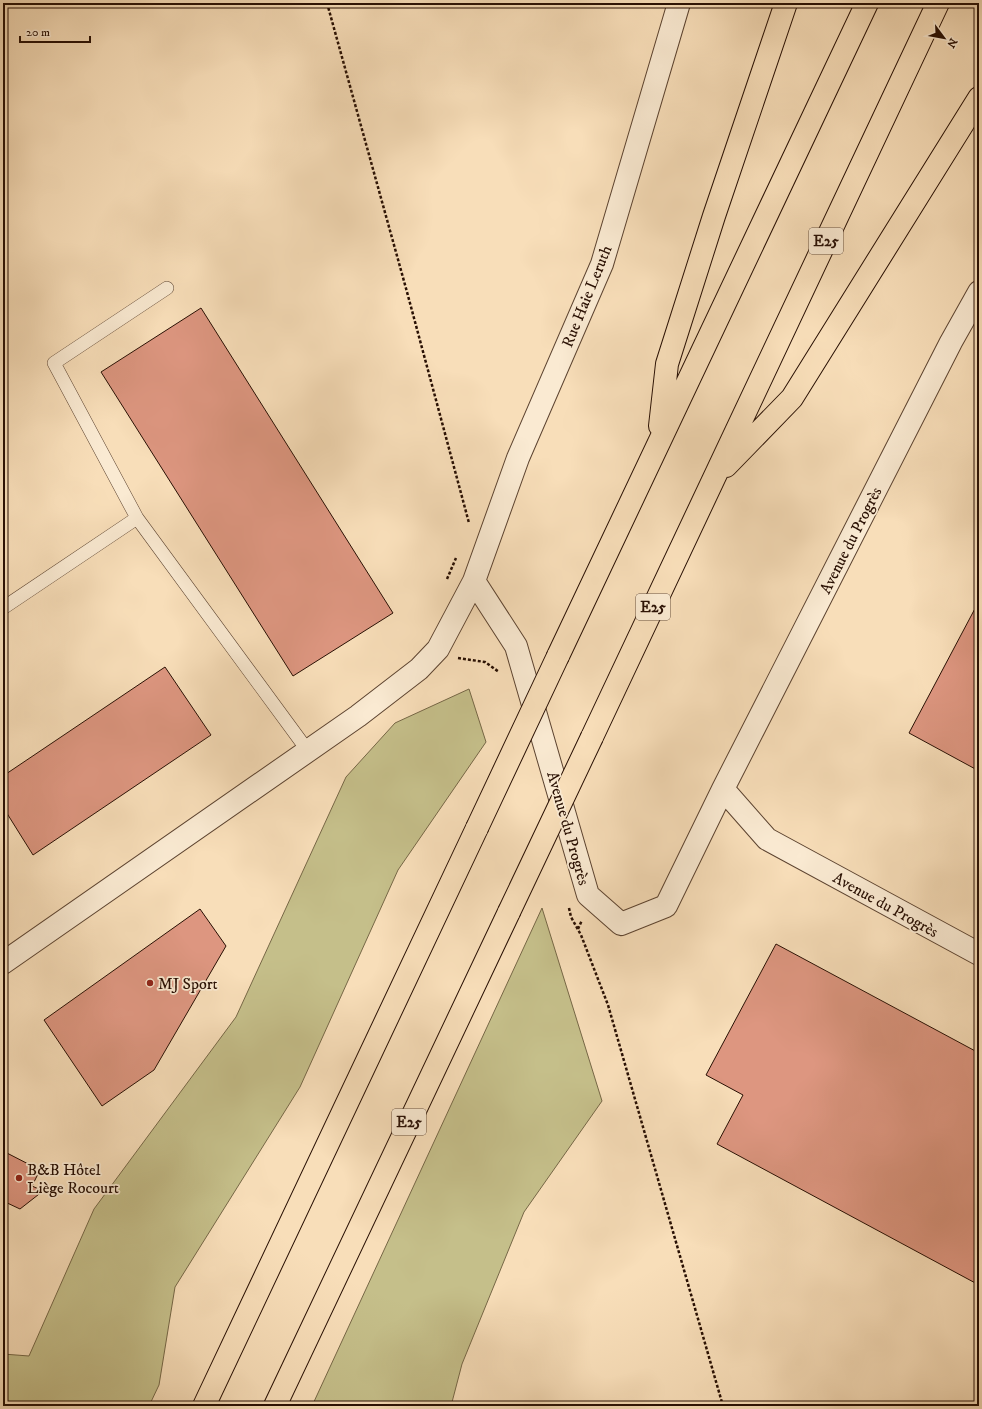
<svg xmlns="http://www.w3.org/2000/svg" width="982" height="1409" viewBox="0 0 982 1409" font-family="'IM FELL DW Pica',serif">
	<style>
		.green { fill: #c5bf8a; stroke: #766746 }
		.building { fill: #dd9680; stroke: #280f03 }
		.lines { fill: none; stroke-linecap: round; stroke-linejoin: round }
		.service-casing { stroke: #5c4330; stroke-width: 14 }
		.tertiary-casing { stroke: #5c4330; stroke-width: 24 }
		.motorway-casing { stroke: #280f03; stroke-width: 24 }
		.path { stroke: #280f03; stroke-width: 2.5; stroke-dasharray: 3 2; stroke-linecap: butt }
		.service { stroke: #faead2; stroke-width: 13 }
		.tertiary { stroke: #faead2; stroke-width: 22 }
		.motorway { stroke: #f8deb9; stroke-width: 22 }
		.motorway-bridge-casing { stroke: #280f03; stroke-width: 24; stroke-linecap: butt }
		.motorway-bridge { stroke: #f8deb9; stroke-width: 22 }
		.poi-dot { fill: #8f2418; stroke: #faead2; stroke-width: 1.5 }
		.labels { text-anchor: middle; stroke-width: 3.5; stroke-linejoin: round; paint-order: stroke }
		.shield { fill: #faead2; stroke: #675141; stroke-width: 1 }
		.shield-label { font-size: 15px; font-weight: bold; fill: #280f03 }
		.street-label { font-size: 16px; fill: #280f03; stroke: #faead2 }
		.poi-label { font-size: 16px; fill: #280f03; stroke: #faead2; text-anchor: start }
	</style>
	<rect width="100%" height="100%" fill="#f8deb9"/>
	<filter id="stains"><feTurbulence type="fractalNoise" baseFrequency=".005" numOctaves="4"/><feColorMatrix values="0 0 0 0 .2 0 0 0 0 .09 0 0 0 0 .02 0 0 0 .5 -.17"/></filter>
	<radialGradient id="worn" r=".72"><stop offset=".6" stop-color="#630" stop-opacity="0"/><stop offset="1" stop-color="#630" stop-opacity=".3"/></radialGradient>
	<path class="green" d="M469 689 486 742 398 870 300 1087 175 1287 159 1385 149 1406H3V1354L29 1356 94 1209 236 1017 346 777 395 723Z
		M542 908 602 1101 524 1212 462 1364 451 1406H312Z"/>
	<path class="building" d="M201 308 393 613 293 676 101 372Z
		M979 601V771L909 733Z
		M165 667 211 735 33 855 3 807V776Z
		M200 909 226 946 154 1070 102 1106 44 1020Z
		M776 944 979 1053V1285L717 1144 743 1095 706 1075Z
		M3 1151 40 1170 32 1186 43 1191 20 1209 3 1201Z"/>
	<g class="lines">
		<defs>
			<path id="service" d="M137 518 54 363 167 288
				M3 608 137 518 308 751"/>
			<path id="tertiary" d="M474 581 516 646 588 895 621 924 666 906 723 789 951 342 979 292
				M723 789 767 839 979 954
				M3 963 358 716 419 669 438 649 474 581 518 458 602 264 679 3"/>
			<path id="motorway" d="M660 426 667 364 714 216 786 3
				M726 466 792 398 979 98
				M558 656 867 3
				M592 737 938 3
				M204 1406 477 828
				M275 1406 509 912"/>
		</defs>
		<use href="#service" class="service-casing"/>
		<use href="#tertiary" class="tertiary-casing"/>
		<use href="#motorway" class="motorway-casing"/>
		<path class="path" d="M327 3 407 292 469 523
			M447 579 456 558
			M458 658 485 662 499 672
			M569 908 571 917 581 935 608 1005 723 1406
			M578 929 582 920"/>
		<use href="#service" class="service"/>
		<use href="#tertiary" class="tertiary"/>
		<use href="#motorway" class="motorway"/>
		<defs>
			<path id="motorway-bridge" d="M477 828 558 656
				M509 912 592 737"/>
		</defs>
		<use href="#motorway-bridge" class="motorway-bridge-casing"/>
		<use href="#motorway-bridge" class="motorway-bridge"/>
	</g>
	<g class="poi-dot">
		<circle cx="150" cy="983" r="4"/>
		<circle cx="19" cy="1178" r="4"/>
	</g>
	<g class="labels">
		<g class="shield">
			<rect x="809" y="228" width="34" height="26" rx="3"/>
			<rect x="636" y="594" width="34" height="26" rx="3"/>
			<rect x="392" y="1109" width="34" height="26" rx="3"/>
		</g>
		<g class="shield-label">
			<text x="826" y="246">E25</text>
			<text x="653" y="612">E25</text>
			<text x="409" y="1127">E25</text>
		</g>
		<g class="street-label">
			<text transform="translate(586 296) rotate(-68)" y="6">Rue Haie Leruth</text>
			<text transform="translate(850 540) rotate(-63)" y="6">Avenue du Progrès</text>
			<text transform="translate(569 828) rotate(74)" y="6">Avenue du Progrès</text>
			<text transform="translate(886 904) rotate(29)" y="6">Avenue du Progrès</text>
		</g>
		<g class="poi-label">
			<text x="158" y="989">MJ Sport</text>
			<text x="27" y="1175">B&amp;B Hôtel<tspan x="27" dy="18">Liège Rocourt</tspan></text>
		</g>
	</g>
	<rect width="982" height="1409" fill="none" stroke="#f8deb9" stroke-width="16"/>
	<rect x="4" y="4" width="974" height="1401" fill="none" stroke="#280f03" stroke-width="2"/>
	<rect x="8" y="8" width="966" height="1393" fill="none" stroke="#280f03"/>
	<g transform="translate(944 38) rotate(122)" stroke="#faead2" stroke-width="3" paint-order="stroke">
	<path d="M0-3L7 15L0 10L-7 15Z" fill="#280f03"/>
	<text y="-6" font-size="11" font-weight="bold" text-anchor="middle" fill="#280f03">N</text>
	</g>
	<path d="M20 36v6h70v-6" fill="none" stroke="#280f03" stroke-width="2"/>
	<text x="26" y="36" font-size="12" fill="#280f03" stroke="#faead2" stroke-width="3" paint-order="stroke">20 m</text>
	<rect width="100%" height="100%" filter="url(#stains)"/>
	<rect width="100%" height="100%" fill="url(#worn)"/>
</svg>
